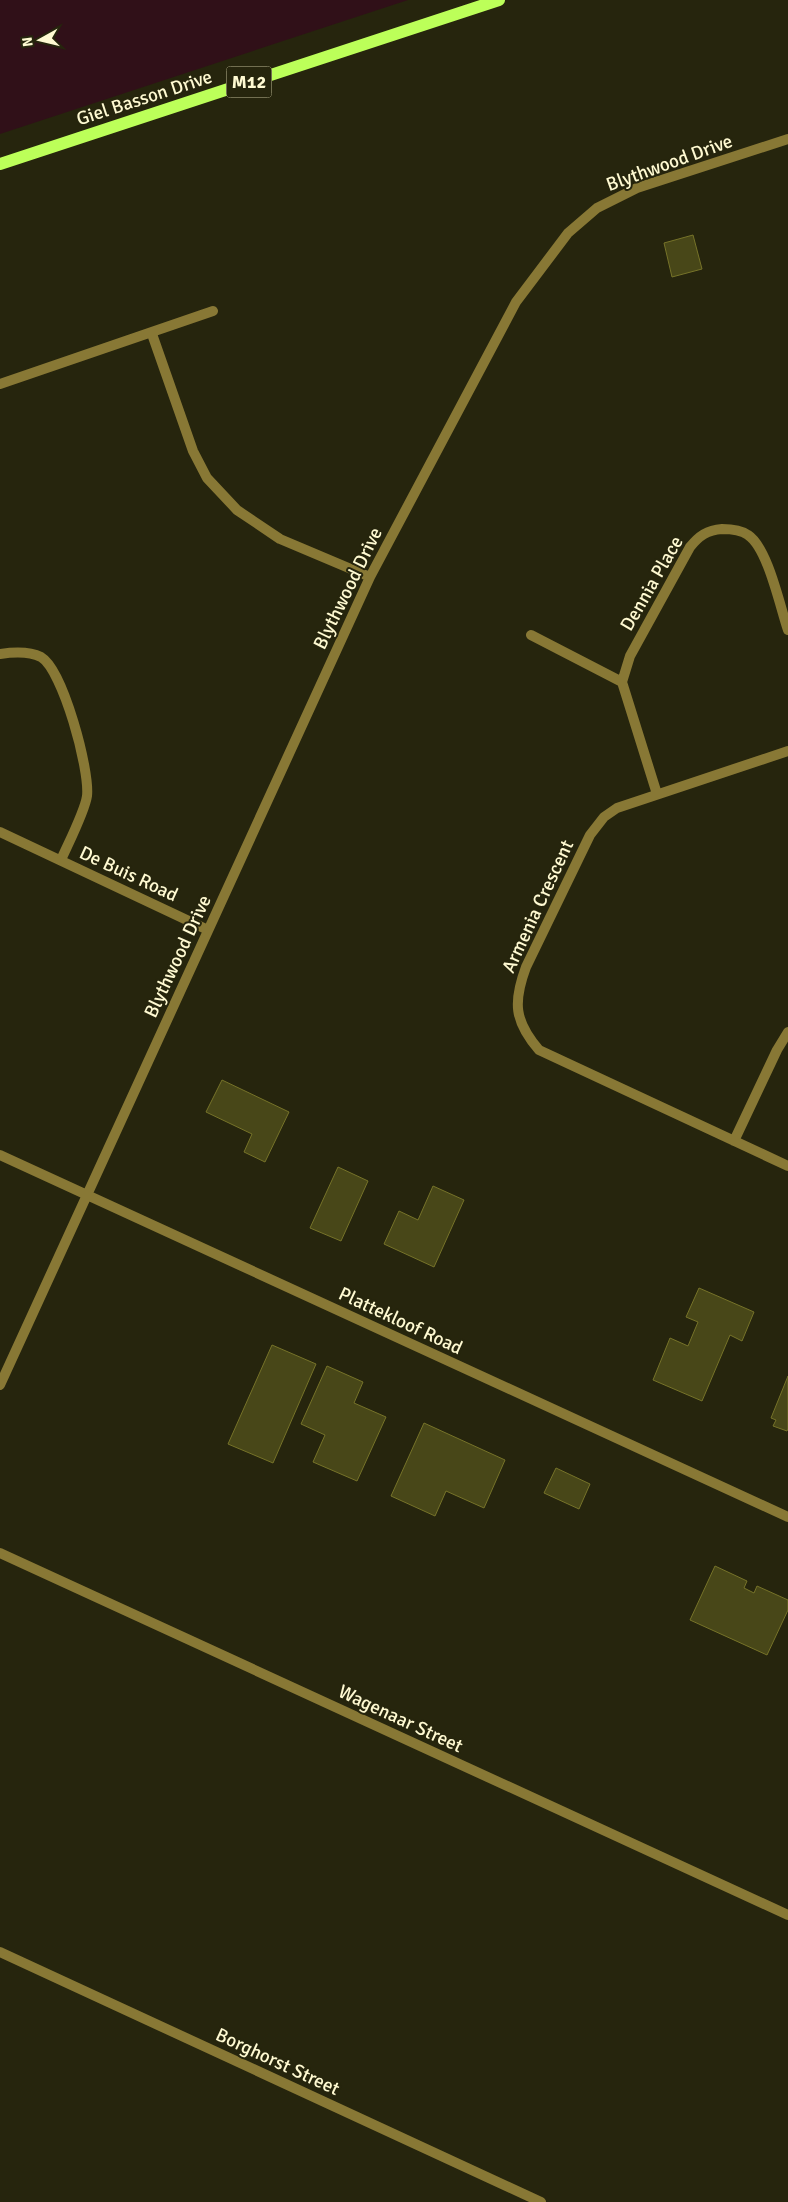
<svg xmlns="http://www.w3.org/2000/svg" width="788" height="2202" viewBox="0 0 788 2202" font-family="Signika,sans-serif">
	<style>
		.green { fill: #301018 }
		.building { fill: #484718; stroke: #767329 }
		.lines { fill: none; stroke-linecap: round; stroke-linejoin: round }
		.street { stroke: #887835; stroke-width: 10 }
		.primary { stroke: #bcff59; stroke-width: 12 }
		.labels { text-anchor: middle; stroke-width: 4; stroke-linejoin: round; paint-order: stroke }
		.shield { fill: #26250d; stroke: #beba97; stroke-width: 1 }
		.shield-label { font-size: 18px; font-weight: bold; fill: #fffad2 }
		.street-label { font-size: 19px; fill: #fffad2; stroke: #26250d }
	</style>
	<rect width="100%" height="100%" fill="#26250d"/>
	<path class="green" d="M0 0H408L0 134Z"/>
	<path class="building" d="M693 235 702 269 672 277 664 243Z
		M222 1080 289 1112 265 1162 244 1152 252 1134 206 1112Z
		M338 1167 368 1181 341 1241 310 1228Z
		M433 1186 464 1200 434 1267 384 1244 399 1211 418 1220Z
		M699 1288 754 1312 742 1341 730 1335 702 1401 653 1380 670 1338 688 1346 698 1322 686 1317Z
		M272 1345 316 1364 273 1463 228 1444Z
		M327 1366 363 1382 354 1403 386 1417 357 1481 313 1462 325 1435 301 1424Z
		M788 1376V1429L787 1431 773 1426 776 1420 771 1418Z
		M424 1423 505 1460 484 1508 446 1491 435 1516 391 1496Z
		M556 1468 590 1484 579 1509 544 1493Z
		M715 1566 747 1581 744 1588 754 1593 757 1586 788 1600V1610L767 1655 690 1620Z"/>
	<g class="lines">
		<path class="street" d="M152 334 193 451 207 478 237 510 280 539 370 577
			M0 384 213 311
			M531 635 622 682
			M0 654C13 652 29 651 41 657 63 670 90 770 87 796 85 811 68 844 61 860
			M788 751 617 808 604 817 590 835 526 967C513 1002 514 1021 539 1050L788 1166
			M657 794 622 682 630 656 690 547C699 536 707 530 722 529 730 529 741 530 748 535 768 548 780 607 788 630
			M0 832 208 930
			M734 1141 777 1050 788 1032
			M0 1155 788 1517
			M0 1385 370 577 516 302 568 233 597 208 637 188 788 139
			M0 1553 788 1915
			M0 1952 541 2202"/>
		<path class="primary" d="M0 164 499 0"/>
	</g>
	<g class="labels">
		<rect class="shield" x="226.5" y="66.5" width="45" height="31" rx="4"/>
		<g class="shield-label">
			<text x="249" y="88">M12</text>
		</g>
		<g class="street-label">
			<text transform="translate(144 97) rotate(-18)" y="7">Giel Basson Drive</text>
			<text transform="translate(669 162) rotate(-20)" y="7">Blythwood Drive</text>
			<text transform="translate(651 583) rotate(-60)" y="7">Dennia Place</text>
			<text transform="translate(347 588) rotate(-64)" y="7">Blythwood Drive</text>
			<text transform="translate(129 873) rotate(25)" y="7">De Buis Road</text>
			<text transform="translate(537 906) rotate(-65)" y="7">Armenia Crescent</text>
			<text transform="translate(177 956) rotate(-65)" y="7">Blythwood Drive</text>
			<text transform="translate(401 1320) rotate(25)" y="7">Plattekloof Road</text>
			<text transform="translate(401 1718) rotate(25)" y="7">Wagenaar Street</text>
			<text transform="translate(278 2061) rotate(25)" y="7">Borghorst Street</text>
		</g>
	</g>
	<g transform="translate(40 40) rotate(262)" stroke="#26250d" stroke-width="4" paint-order="stroke">
	<path d="M0-4L9 19L0 12L-9 19Z" fill="#fffad2"/>
	<text y="-8" font-size="14" font-weight="bold" text-anchor="middle" fill="#fffad2">N</text>
	</g>
</svg>
